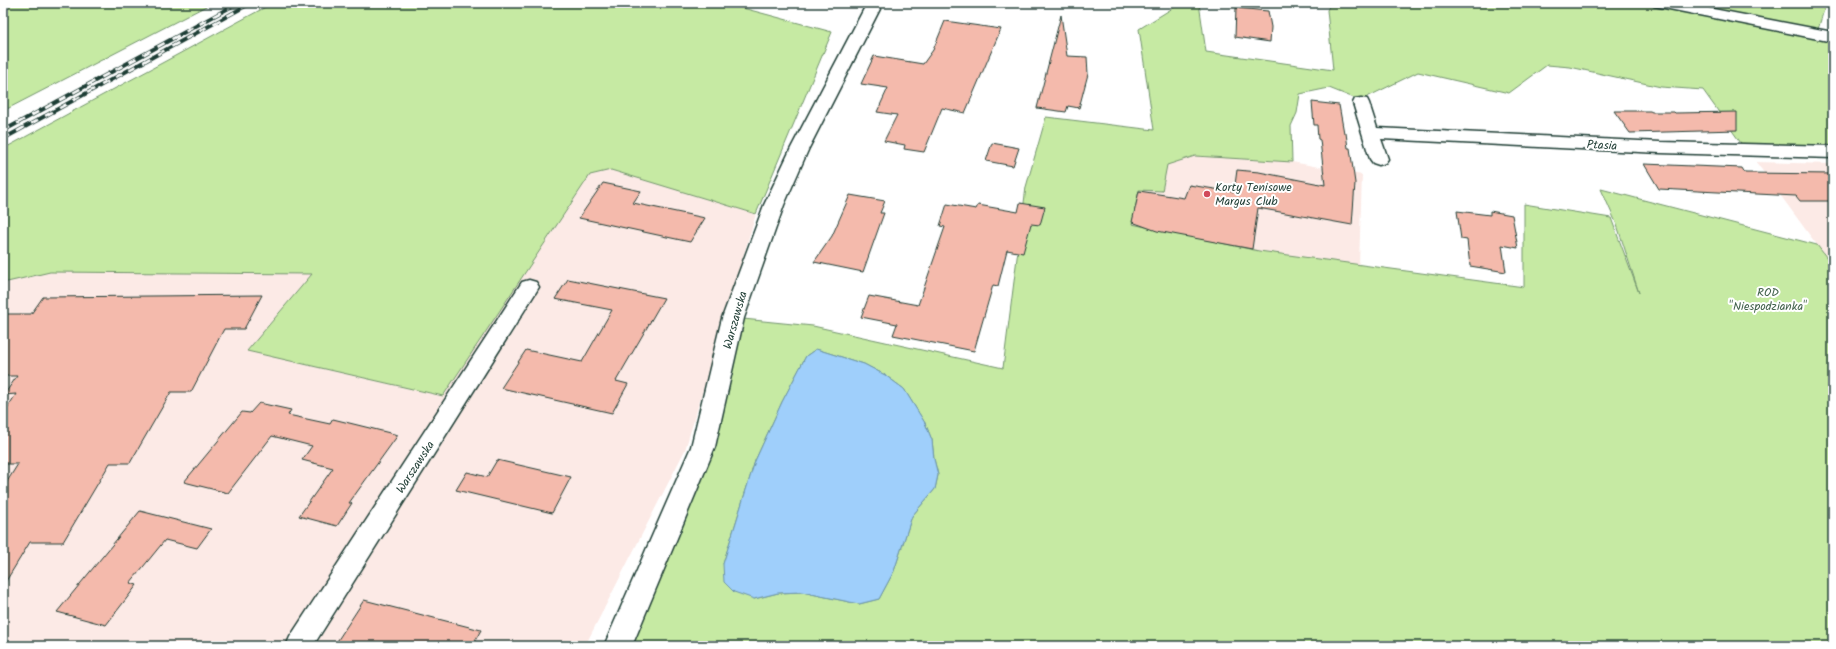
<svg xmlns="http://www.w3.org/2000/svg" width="1836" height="649" viewBox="0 0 1836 649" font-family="Kalam,sans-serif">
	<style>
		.built { fill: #fceae6 }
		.green { fill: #c6eaa3; stroke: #72946c; fill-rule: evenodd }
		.water { fill: #9fcffb; stroke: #6c95ab }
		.building { fill: #f4baac; stroke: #1f3d34 }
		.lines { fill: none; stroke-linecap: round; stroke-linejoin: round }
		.minor-casing { stroke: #1f3d34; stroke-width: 3 }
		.tertiary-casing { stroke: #1f3d34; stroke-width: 3 }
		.minor { fill: #fff; fill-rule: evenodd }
		.tertiary { fill: #fff; fill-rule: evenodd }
		.rail-casing { stroke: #1f3d34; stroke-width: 4 }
		.rail { stroke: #fff; stroke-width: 2.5; stroke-dasharray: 8; stroke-linecap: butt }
		.poi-dot { fill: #d1495b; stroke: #fff; stroke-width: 1.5 }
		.labels { text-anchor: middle; stroke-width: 4; stroke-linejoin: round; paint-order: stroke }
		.street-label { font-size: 12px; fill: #1f3d34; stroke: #fff }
		.poi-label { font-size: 12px; fill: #1f3d34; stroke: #fff; text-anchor: start }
		.park-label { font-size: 12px; fill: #40604a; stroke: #fff }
	</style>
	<rect width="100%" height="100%" fill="#fff"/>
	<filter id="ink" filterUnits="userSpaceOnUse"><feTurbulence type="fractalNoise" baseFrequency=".025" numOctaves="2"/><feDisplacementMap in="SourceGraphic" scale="8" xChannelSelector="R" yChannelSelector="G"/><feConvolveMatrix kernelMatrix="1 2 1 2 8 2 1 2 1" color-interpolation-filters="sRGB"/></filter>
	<g filter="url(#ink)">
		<path class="built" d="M1195 156 1292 162 1362 175 1359 265 1259 251 1132 225 1139 190 1167 165Z
			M1756 162 1833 164V266L1817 245Z
			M611 170 756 214 685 450 585 646H3V283L50 272 312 274 247 351 442 396 590 175Z"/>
		<path class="green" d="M3 3H212L3 111Z
			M273 3H724L832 32 756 214 611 170 590 175 443 396 247 351 312 274 50 272 3 283V149Z
			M1181 3H1199L1206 52 1333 70 1327 10 1331 3H1826L1816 36 1833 41V146H1743L1703 90 1661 87 1570 67 1547 65 1509 93 1418 72 1365 98H1354L1329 88 1300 94 1297 113 1291 126 1292 162 1195 156 1167 165 1162 191 1139 190 1132 224 1259 251 1524 287V204L1611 218 1639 293 1617 225 1601 189 1817 245 1833 266V646H617L703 447 733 318 813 326 1003 368 1026 187 1046 117 1154 130 1139 29ZM816 349 864 364 885 375 904 389 925 423 932 440 934 459 938 475 935 489 912 516 894 571 879 599 859 604 802 592 778 593 754 599 723 564 755 461 782 402 806 356Z"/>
		<path class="water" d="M816 349 864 364 885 375 904 389 925 423 932 440 934 459 938 475 935 489 912 516 894 571 879 599 859 604 802 592 778 593 754 599 734 592 724 582 723 564 755 461 782 402 806 356Z"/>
		<path class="building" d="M1236 8 1268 11 1271 27 1270 42 1235 37Z
			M1061 15 1067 56 1087 57 1088 74 1079 108 1068 106 1066 112 1037 108Z
			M945 21 1001 29 965 113 942 108 924 152 904 149 905 145 884 141 897 115 877 112 888 88 861 84 874 56 923 64 933 50Z
			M1312 102 1339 105 1344 133H1346L1348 148H1350L1355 183 1352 225 1258 208 1252 249 1157 231 1132 222 1139 191 1184 198 1189 185 1234 192 1237 170 1259 172 1325 185 1320 140 1318 139 1317 125H1314Z
			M1614 111H1650L1652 112H1674L1675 113 1737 112V130L1630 133Z
			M992 143 1019 148 1013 166 986 161Z
			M1644 164 1742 168 1745 173 1833 174V201H1800L1796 196 1659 189Z
			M603 183 641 191 633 203 705 218 690 242 579 218Z
			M850 195 885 201 880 213H884L863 272 814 262 832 236Z
			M1020 203 1045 207 1040 225 1031 224 1023 253 1007 250 998 286 993 285 974 351 893 335 897 324 861 317 869 296 918 305 945 227 940 226 947 204 976 209 978 205 1018 212Z
			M1457 211 1490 215V211L1512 215 1518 248 1502 245 1506 272 1470 266 1467 240 1461 239Z
			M568 279 664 298 616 381 628 384 612 413 501 388 526 350 582 362 612 310 555 299Z
			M262 295 244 329H224L191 392H171L130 463H110L63 542H30L3 586V488L18 464H3V415L16 394 4 395 17 376H3V314H31L43 297Z
			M259 403 291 410 288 415 330 424 333 419 398 435 349 503H352L337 526 299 516 333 468 302 460 312 446 272 436 228 493 184 482 242 412 250 413Z
			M497 460 571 477 552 513 456 490 467 472 487 477Z
			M140 511 211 529 197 548 165 540 130 583 137 585 106 625 57 612Z
			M364 600 481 630 472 646H334Z"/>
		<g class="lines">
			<defs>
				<path id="minor" d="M1652 3H1682L1833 32V42L1659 7 1654 6Z
					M1361 98 1367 99 1369 103 1377 128 1660 142 1833 146V158L1660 153 1381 139 1388 159 1385 163 1379 165 1373 163 1370 159 1353 103 1355 99Z
					M529 280 536 282 539 287 536 292 313 646H286L290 637 522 282Z"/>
				<path id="tertiary" d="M867 3H883L809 148 784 205 744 318 715 447 632 646H604L691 447 722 318 764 205 791 148Z"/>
			</defs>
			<use href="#minor" class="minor-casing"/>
			<use href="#tertiary" class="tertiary-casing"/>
			<use href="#minor" class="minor"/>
			<use href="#tertiary" class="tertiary"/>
			<defs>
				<path id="rail" d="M3 131 238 3
					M3 139 251 3"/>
			</defs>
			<use href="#rail" class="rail-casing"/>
			<use href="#rail" class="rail"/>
		</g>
	</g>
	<circle class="poi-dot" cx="1207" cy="194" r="4"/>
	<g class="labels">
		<g class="street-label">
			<text transform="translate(1602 145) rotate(3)" y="4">Ptasia</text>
			<text transform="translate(735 320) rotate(-74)" y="4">Warszawska</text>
			<text transform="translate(415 467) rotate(-57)" y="4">Warszawska</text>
		</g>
		<g class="poi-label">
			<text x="1215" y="191">Korty Tenisowe<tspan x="1215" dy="14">Margus Club</tspan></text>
		</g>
		<g class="park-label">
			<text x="1768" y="296">ROD<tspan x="1768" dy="14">"Niespodzianka"</tspan></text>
		</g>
	</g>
	<rect width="1836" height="649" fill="none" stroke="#fff" stroke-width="16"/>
	<rect x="8" y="8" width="1820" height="633" fill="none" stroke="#1f3d34" stroke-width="1.5" filter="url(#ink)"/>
</svg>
